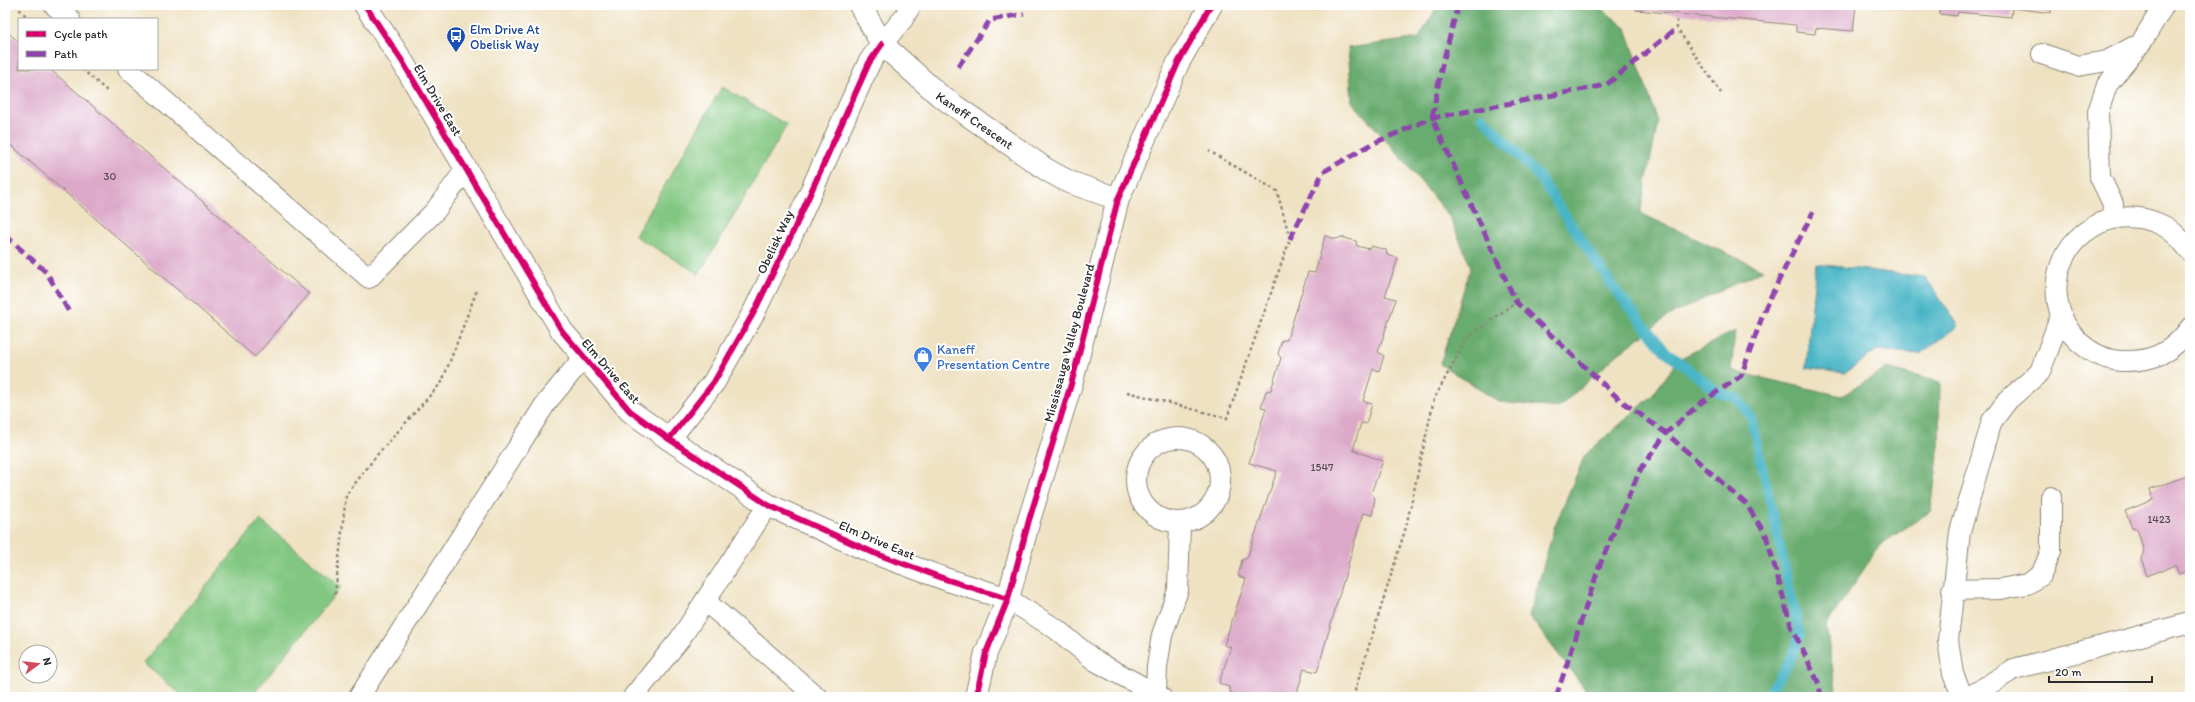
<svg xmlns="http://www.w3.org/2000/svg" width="2195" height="702" viewBox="0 0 2195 702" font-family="Itim,sans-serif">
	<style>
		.green { fill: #82c781; stroke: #567956 }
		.forest { fill: #69ac6f; stroke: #4a6c4d }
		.water { fill: #49b5c6; stroke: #3a7078 }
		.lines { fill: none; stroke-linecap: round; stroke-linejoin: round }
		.stream { stroke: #49b5c6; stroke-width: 10 }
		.building { fill: #dba8c8 }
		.lane-casing { stroke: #8d8677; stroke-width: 22 }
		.street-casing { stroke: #8d8677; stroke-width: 24 }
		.secondary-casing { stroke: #8d8677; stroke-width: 24 }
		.path { stroke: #8d8677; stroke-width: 2.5; stroke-dasharray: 3 3; stroke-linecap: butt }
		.lane { stroke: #fff; stroke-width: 20 }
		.street { stroke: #fff; stroke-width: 22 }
		.secondary { stroke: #fff; stroke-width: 22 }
		.quiet { stroke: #8e44ad; stroke-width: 5; stroke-dasharray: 10 5; stroke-linecap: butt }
		.cycleway-casing { stroke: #fff; stroke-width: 8 }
		.cycleway { stroke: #d6006c; stroke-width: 6 }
		.labels { text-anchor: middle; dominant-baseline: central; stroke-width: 4; stroke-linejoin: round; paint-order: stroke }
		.number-label { font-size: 11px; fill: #574a52 }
		.transit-label { font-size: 13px; fill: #164399; stroke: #fff; text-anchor: start }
		.street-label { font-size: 13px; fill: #2b2b2b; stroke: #fff }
		.shop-label { font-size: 13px; fill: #366cbe; stroke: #fff; text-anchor: start }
	</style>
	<rect width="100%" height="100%" fill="#fff"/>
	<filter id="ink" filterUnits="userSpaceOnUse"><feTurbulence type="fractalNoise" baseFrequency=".025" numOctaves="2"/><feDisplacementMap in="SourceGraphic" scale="8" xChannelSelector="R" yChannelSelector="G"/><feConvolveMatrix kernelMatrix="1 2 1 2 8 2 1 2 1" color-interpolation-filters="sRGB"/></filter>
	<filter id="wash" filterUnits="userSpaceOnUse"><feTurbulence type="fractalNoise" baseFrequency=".012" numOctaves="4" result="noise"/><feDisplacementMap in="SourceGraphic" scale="16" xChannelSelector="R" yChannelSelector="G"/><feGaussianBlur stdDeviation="0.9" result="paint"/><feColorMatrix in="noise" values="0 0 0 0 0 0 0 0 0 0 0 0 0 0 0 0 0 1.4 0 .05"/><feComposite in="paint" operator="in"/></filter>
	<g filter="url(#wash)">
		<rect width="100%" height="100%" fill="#efe2c3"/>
		<g class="green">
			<path d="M722 87 787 125 699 274 635 236Z"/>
			<path d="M260 520 341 587 251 697H184L143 663Z"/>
		</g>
		<g class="forest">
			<path d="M1438 5H1597L1626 28 1658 122 1640 213 1763 270 1668 316 1617 355 1558 408 1499 402 1440 364 1471 267 1450 218 1400 156 1352 102 1348 48 1419 38Z"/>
			<path d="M1735 331 1731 371 1842 396 1887 368 1940 382 1939 448 1931 511 1880 545 1826 626 1837 697H1591L1529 616 1555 525 1585 455 1651 397 1679 359Z"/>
		</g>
		<path class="water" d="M1816 264 1925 277 1959 326 1920 354 1877 350 1845 373 1806 368Z"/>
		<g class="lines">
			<path class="stream" d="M1482 117 1540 178 1613 287 1664 350 1719 393 1737 398 1751 417 1800 635 1790 661 1766 697"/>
		</g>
		<g id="blocks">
			<g class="building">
				<path d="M1637 5H1856L1853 31 1816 28 1815 34 1796 32V25L1636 10Z"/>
				<path d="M1873 5H1905L1904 9Z"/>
				<path d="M1925 5H2051V13L2012 8 2011 17 1958 12 1957 16 1939 14 1940 7Z"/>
				<path d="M5 30 19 42V69H50L309 294 255 357 5 140Z"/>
				<path d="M1325 236 1337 239 1341 237 1356 241 1357 246 1369 249 1371 246 1386 250 1387 255 1398 258 1385 296 1396 299 1378 352 1384 356 1379 371 1373 369 1363 401 1372 404 1366 424 1361 423 1353 450 1383 461 1371 493 1375 498 1372 515 1363 513 1317 672 1304 669 1296 697H1245L1231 693 1229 687 1219 683 1231 647 1224 645 1246 579 1238 576 1242 560 1247 558 1277 471 1249 463 1266 408 1261 407 1266 391 1271 390 1281 358 1278 354 1282 340H1287L1308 272 1315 273Z"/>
				<path d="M2190 475V570L2179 574 2175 565 2147 576 2141 558 2144 552 2137 528 2132 527 2125 511 2153 500 2150 489Z"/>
			</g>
		</g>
	</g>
	<g filter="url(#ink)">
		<use href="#blocks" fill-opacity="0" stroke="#8d8677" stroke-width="1"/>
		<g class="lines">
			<defs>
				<g id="lane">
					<path d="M54 5 70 19"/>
					<path d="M882 44 903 19 911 5"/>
					<path d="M2042 54 2078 66 2107 61 2133 47"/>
					<path d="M128 69 369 278 435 211 466 169"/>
					<path d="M2112 218 2113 204 2100 177 2098 112 2107 85 2141 43 2164 5"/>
					<path d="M2190 251C2182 241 2174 231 2162 225 2107 198 2046 245 2058 304 2061 318 2068 331 2078 341 2090 352 2104 360 2121 361 2152 362 2172 353 2190 328"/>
					<circle cx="1178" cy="480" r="42"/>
					<path d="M1952 590 2000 589 2027 584 2041 575 2051 551V497"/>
					<path d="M1008 599 1056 629 1094 660 1161 697"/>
					<path d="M705 601 817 697"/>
					<path d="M359 697 546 403 584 357"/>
					<path d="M633 697 680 639 768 505"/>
					<path d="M1154 697 1156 694 1157 667 1162 635 1178 590 1180 523"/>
					<path d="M1963 697 1953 674 1948 640 1960 532 1992 421 2008 400 2040 372 2061 315"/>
					<path d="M1969 697 2014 669 2190 623"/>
				</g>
				<g id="street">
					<path d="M365 5 402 61 562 331 630 411 669 439 768 505 874 553 948 580 1008 599"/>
					<path id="s1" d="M860 5 882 44 939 95 1047 170 1069 182 1118 199"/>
					<path d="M669 439 714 382 754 312 792 234 869 63 882 44"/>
				</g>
				<path id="secondary" d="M976 697 986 653 1008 599 1029 520 1072 381 1118 199 1178 63 1211 5"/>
			</defs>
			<use href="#lane" class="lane-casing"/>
			<use href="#street" class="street-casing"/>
			<use href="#secondary" class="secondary-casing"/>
			<g class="path">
				<path d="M15 5 28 18"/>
				<path d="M1677 20V28L1721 93"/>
				<path d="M82 69 107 91"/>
				<path d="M1127 392 1227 418 1290 239 1277 191 1209 151"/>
				<path d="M335 594 346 495 377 455 442 382 477 290"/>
				<path d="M1353 697 1406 527 1434 399 1467 338 1516 302"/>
			</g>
			<use href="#lane" class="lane"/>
			<use href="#street" class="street"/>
			<use href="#secondary" class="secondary"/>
			<g class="quiet">
				<path d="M1458 5 1441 70 1432 118 1516 302 1620 400 1666 433 1746 504 1766 535 1791 626 1819 684 1821 697"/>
				<path d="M958 67 990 20 1024 14"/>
				<path d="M5 235 47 273 69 312"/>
				<path d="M1290 239 1323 172 1374 143 1432 118 1606 85 1677 28"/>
				<path d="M1556 697 1599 567 1639 472 1666 433 1702 402 1741 376 1766 306 1813 212"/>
			</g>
			<defs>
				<g id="cycleway">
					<path d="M365 5 402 61 562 331 630 411 669 439 768 505 874 553 948 580 1008 599"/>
					<path d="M669 439 714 382 754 312 792 234 869 63 882 44"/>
					<path d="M976 697 986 653 1008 599 1029 520 1072 381 1118 199 1178 63 1211 5"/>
				</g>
			</defs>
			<use href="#cycleway" class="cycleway-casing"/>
			<use href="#cycleway" class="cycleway"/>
		</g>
	</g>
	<defs>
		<symbol id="bus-pin" viewBox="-11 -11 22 30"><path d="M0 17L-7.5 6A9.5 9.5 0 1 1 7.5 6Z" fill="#1a4fb4" stroke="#fff"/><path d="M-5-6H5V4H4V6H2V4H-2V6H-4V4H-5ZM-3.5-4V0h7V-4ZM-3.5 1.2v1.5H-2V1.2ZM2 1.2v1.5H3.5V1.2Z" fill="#fff"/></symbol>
		<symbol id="shop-pin" viewBox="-11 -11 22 30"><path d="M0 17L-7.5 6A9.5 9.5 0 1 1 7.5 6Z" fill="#3f7fe0" stroke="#fff"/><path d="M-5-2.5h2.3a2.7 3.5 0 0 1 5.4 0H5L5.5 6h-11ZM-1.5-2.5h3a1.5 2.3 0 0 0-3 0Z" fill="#fff"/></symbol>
	</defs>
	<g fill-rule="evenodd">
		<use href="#bus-pin" x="445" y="25" width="22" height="30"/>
		<use href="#shop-pin" x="912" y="345" width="22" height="30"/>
	</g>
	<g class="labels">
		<g class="number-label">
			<text x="110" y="176">30</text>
			<text x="1322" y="467">1547</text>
			<text x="2159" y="519">1423</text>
		</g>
		<g class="transit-label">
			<text x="470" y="29">Elm Drive At<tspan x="470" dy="15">Obelisk Way</tspan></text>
		</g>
		<g class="street-label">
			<text transform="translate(438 100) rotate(59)">Elm Drive East</text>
			<text stroke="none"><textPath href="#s1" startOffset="165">Kaneff Crescent</textPath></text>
			<text transform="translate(775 242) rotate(-65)">Obelisk Way</text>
			<text transform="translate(1069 343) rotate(-75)">Mississauga Valley Boulevard</text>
			<text transform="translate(611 371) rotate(49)">Elm Drive East</text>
			<text transform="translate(877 540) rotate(23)">Elm Drive East</text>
		</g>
		<g class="shop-label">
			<text x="937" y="349">Kaneff<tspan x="937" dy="15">Presentation Centre</tspan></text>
		</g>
	</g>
	<rect width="2195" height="702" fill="none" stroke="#fff" stroke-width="20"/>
	<rect x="18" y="18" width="140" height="52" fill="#ffffff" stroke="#aaaaaa"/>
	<rect x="26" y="31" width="20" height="6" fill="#d6006c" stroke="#aaaaaa"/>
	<text x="54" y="38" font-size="12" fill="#2b2b2b">Cycle path</text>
	<rect x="26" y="51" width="20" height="6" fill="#8e44ad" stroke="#aaaaaa"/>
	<text x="54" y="58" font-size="12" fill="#2b2b2b">Path</text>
	<g transform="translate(38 664) rotate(75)"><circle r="19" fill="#ffffff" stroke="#aaaaaa"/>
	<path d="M0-3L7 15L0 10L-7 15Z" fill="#d1495b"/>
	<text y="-6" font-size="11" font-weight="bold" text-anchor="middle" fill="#2b2b2b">N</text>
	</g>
	<path d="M2049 676v6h103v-6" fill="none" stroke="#2b2b2b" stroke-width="2"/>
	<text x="2055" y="676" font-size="12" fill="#2b2b2b" stroke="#ffffff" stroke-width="3" paint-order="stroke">20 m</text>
</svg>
